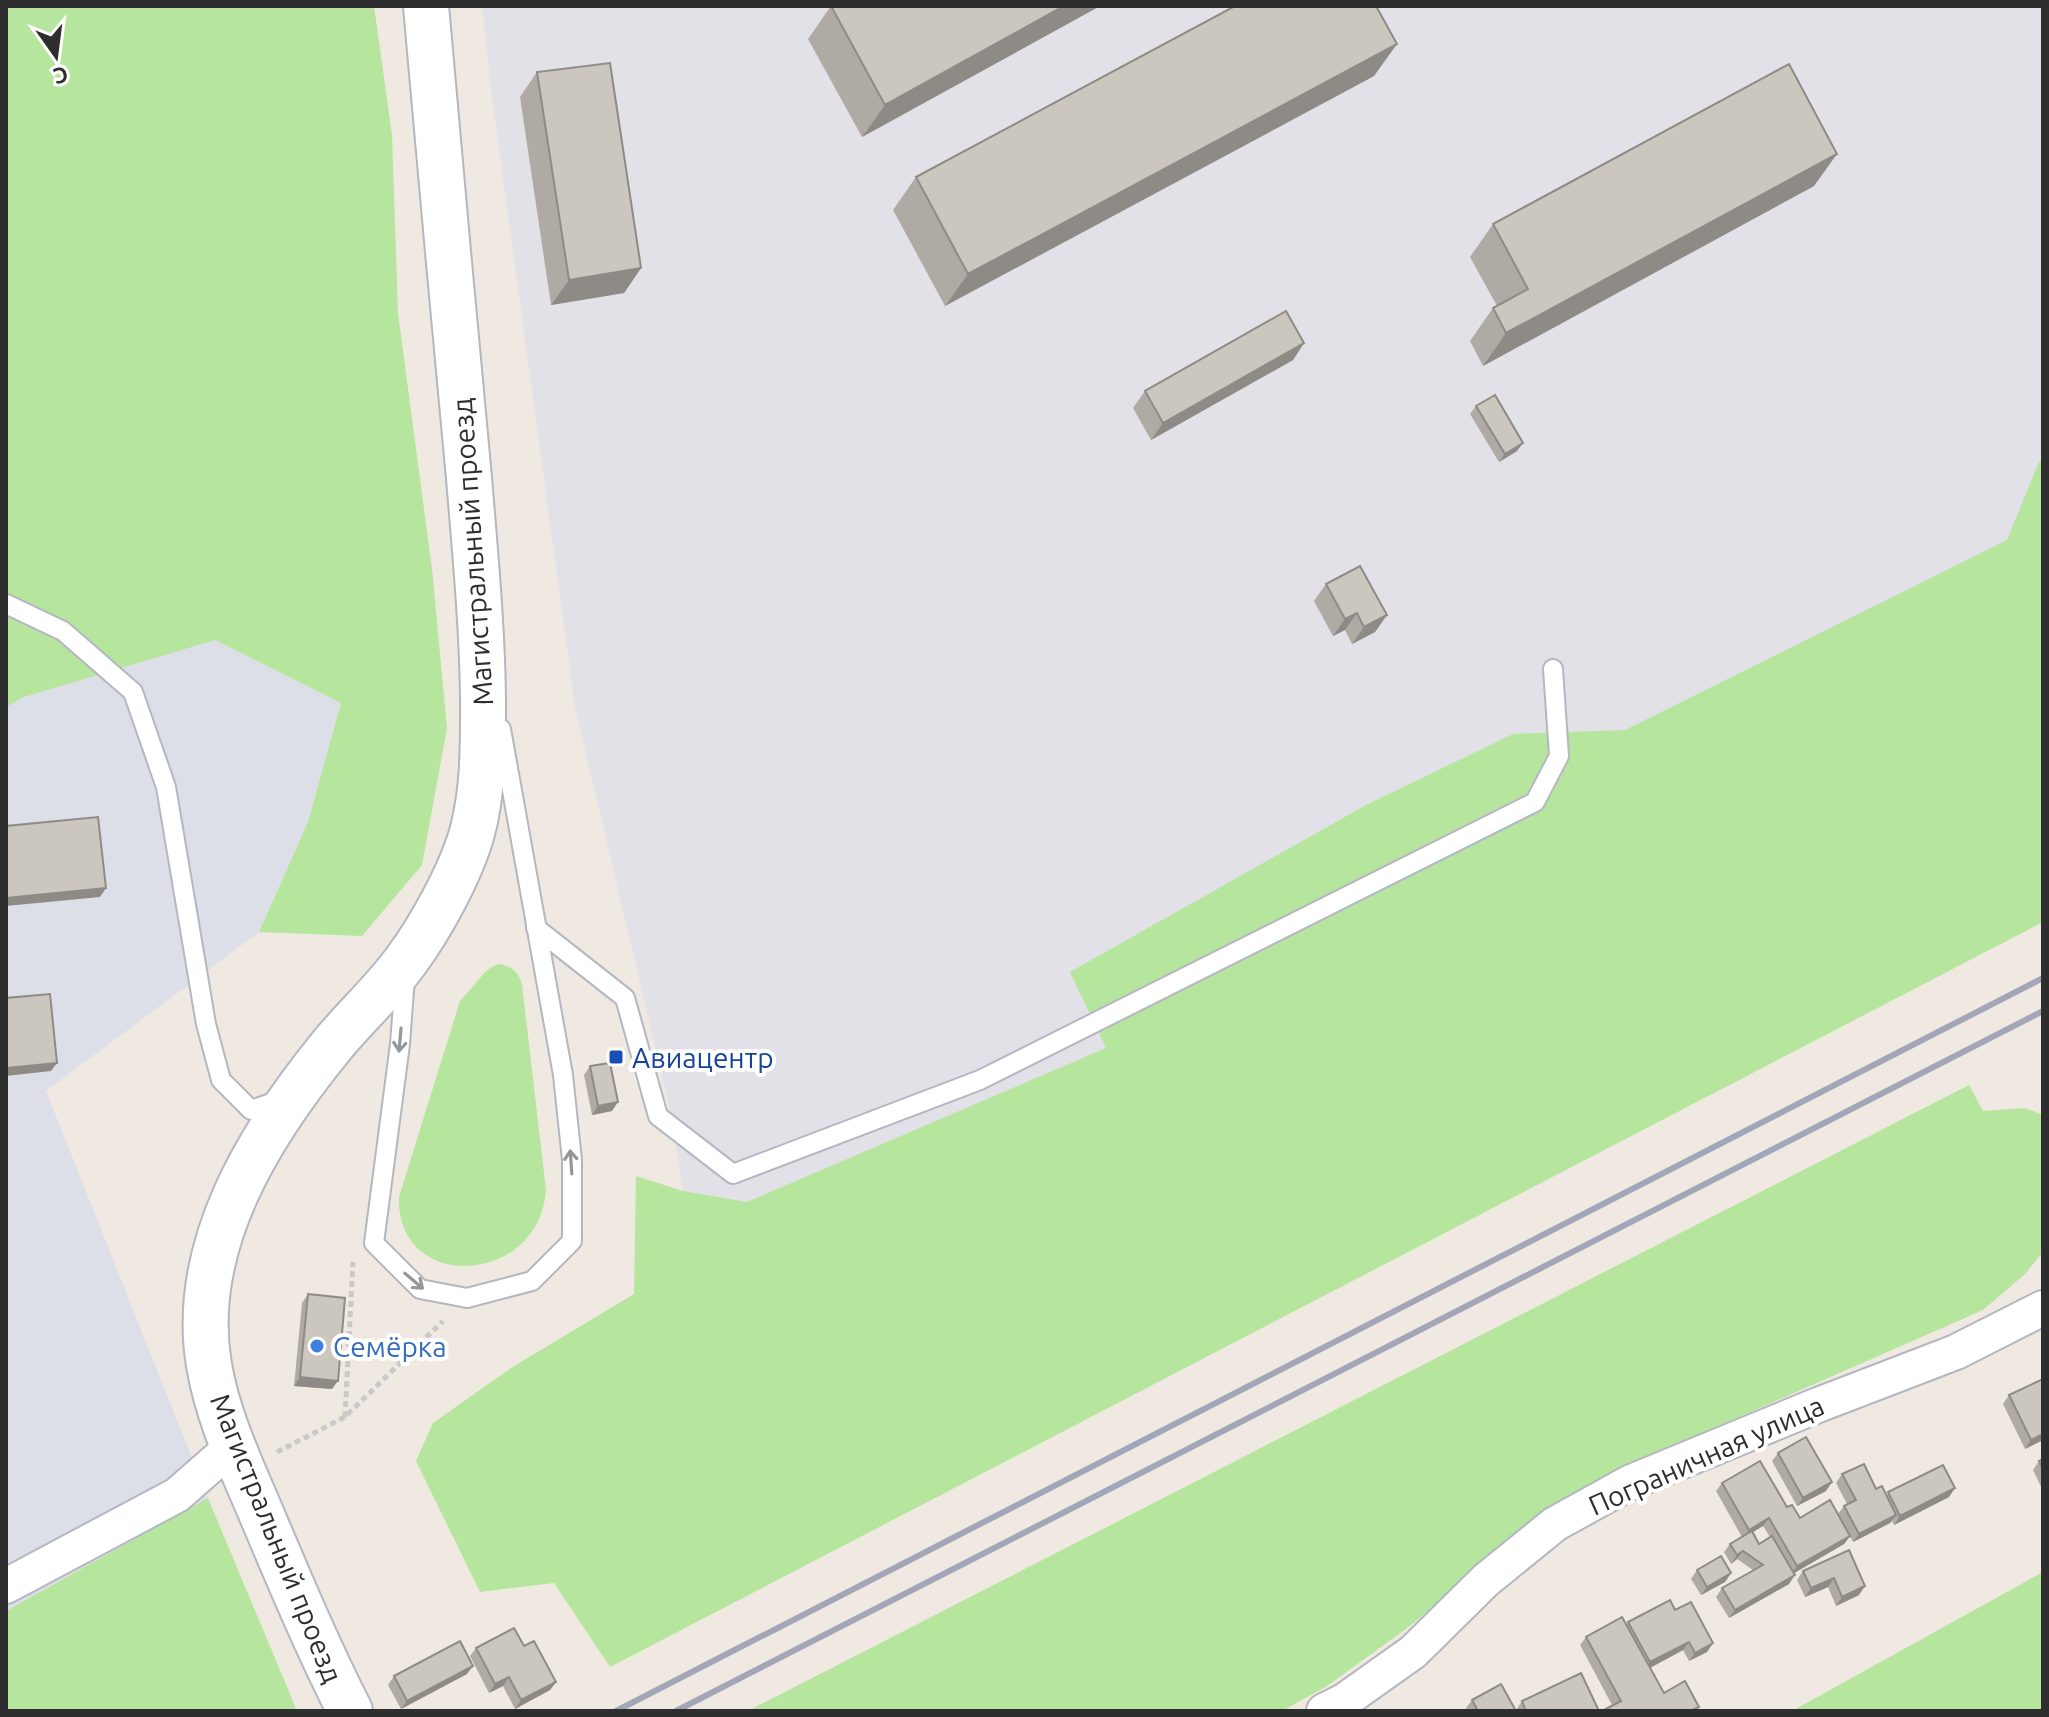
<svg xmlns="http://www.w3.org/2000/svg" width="2049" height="1717" viewBox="0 0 2049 1717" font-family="Ubuntu,sans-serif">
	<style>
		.industrial { fill: #e3e1e8 }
		.airport { fill: #dcdee8 }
		.green { fill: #b6e59e }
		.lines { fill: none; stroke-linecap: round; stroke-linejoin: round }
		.lane-casing { stroke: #b4b7c1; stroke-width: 22 }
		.street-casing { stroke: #b4b7c1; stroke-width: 38 }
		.secondary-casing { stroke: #b4b7c1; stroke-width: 48 }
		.path { stroke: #c9c9c9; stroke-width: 5; stroke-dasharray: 6 4; stroke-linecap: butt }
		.lane { stroke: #fff; stroke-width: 18 }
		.street { stroke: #fff; stroke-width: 34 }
		.secondary { stroke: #fff; stroke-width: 44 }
		.rail { stroke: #a3a6b8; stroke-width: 6 }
		.wall { fill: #afaba4; fill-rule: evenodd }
		.shaded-wall { fill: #8e8b86 }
		.building { fill: #cbc7bf; stroke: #8e8b86; stroke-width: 2 }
		.oneway { stroke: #969696 }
		.transit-dot { fill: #1a4fb4; stroke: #fff; stroke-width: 3 }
		.shop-dot { fill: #3f7fe0; stroke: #fff; stroke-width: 3 }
		.labels { text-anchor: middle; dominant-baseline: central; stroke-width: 8; stroke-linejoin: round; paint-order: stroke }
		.street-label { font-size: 28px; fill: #2e2e2e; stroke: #fff }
		.transit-label { font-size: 28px; fill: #164399; stroke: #fff; text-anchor: start }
		.shop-label { font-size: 28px; fill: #366cbe; stroke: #fff; text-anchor: start }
	</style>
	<rect width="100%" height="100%" fill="#efe9e1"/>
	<path class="industrial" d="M482 6H2043V921L748 1594 670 1110 575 707 491 90Z"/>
	<path class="airport" d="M6 6 215 640 341 703 308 822 259 932 46 1091 208 1498 6 1611Z"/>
	<g class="green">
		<path d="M6 6H374L392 135 398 313 432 569 447 728 422 865 362 936 259 932 308 822 341 703 215 640 24 697 6 707Z"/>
		<path d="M2043 460V922L610 1667 554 1583 480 1592 416 1461 433 1423 511 1368 634 1294 636 1176 683 1191 747 1202 1106 1048 1070 972 1366 805 1513 734 1625 730 2007 540 2039 462Z"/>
		<path d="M498 964C512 966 517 971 522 984L546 1190C539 1286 396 1294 399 1197L460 1001 487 970Z"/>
		<path d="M1969 1085 1983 1111 2025 1108 2043 1115V1252L2025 1274 1983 1310 1603 1477 1512 1541 1406 1629 1327 1686 1282 1711H748Z"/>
		<path d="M208 1498 297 1711H6V1611Z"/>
		<path d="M2043 1572V1711H1792Z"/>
	</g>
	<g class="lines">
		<defs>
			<g id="lane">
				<path d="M6 604 63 631 133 692 166 787 206 1024 221 1080 251 1110 283 1099"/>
				<path d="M536 928 625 998 658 1116 733 1174 980 1080 1535 802 1559 756 1553 669"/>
				<path d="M405 977 400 1044 374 1243 420 1289 467 1298 532 1281 572 1241V1160L563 1075 501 729"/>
			</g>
			<g id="street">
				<path d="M6 1586 177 1495 233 1446"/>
				<path d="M1324 1711 1344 1701 1413 1652 1486 1580 1555 1524 1629 1483 1818 1405 1956 1352 2043 1308"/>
			</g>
			<path id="secondary" d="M350 1711C318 1648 291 1584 264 1520 243 1470 218 1419 209 1365 189 1246 260 1133 333 1044 356 1016 384 991 405 962 430 929 461 872 472 833 484 788 483 743 483 697 482 624 475 551 469 478 454 321 440 163 426 6"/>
		</defs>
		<use href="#lane" class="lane-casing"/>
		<use href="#street" class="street-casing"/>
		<use href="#secondary" class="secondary-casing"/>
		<g class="path">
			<path d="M345 1417 353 1262"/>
			<path d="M277 1452 345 1417 443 1321"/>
		</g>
		<use href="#lane" class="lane"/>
		<use href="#street" class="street"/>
		<use href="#secondary" class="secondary"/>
		<g class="rail">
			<path d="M616 1711 2043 978"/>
			<path d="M676 1711 2043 1011"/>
		</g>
	</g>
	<g class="wall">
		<path d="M831 6H1100L862 137 808 39Z"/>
		<path d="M537 72 641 268 624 293 551 305 520 97Z"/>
		<path d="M1374 76 945 306 893 210 916 177Z"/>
		<path d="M1814 186 1483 366 1470 341 1493 308 1497 306 1470 257 1493 224Z"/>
		<path d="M1304 343 1293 360 1151 440 1133 408 1145 391Z"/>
		<path d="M1476 406 1517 451 1499 462 1470 414Z"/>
		<path d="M1326 584 1387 615 1375 632 1352 644 1345 630 1333 636 1314 601Z"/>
		<path d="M590 1066 612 1111 592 1115 584 1075Z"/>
		<path d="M308 1294 332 1389 294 1386 302 1303Z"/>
		<path d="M2043 1379V1440L2025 1449 2003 1404 2009 1395Z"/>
		<path d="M1778 1453 1826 1491 1797 1506 1772 1461Z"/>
		<path d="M2043 1459V1491L2033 1470 2039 1461Z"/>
		<path d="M1842 1474 1887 1495 1888 1492 1949 1497 1894 1525 1892 1521 1890 1523 1853 1542 1850 1536 1844 1544 1794 1573 1789 1584 1729 1618 1716 1597 1722 1588 1753 1570 1737 1559 1731 1564 1724 1552 1730 1544 1742 1537 1716 1491 1722 1483 1787 1507 1800 1518 1838 1514 1844 1506 1847 1504 1836 1483ZM1763 1526 1770 1537 1759 1544 1753 1532Z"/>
		<path d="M1849 1550 1859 1595 1836 1606 1828 1587 1805 1597 1797 1580 1803 1571Z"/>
		<path d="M1697 1570 1731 1573 1725 1582 1701 1595 1691 1579Z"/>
		<path d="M1675 1610 1713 1643 1707 1652 1689 1661 1683 1650 1650 1668 1664 1693 1699 1707 1612 1705 1580 1645 1586 1637 1626 1625 1628 1622Z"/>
		<path d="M524 1646 556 1682 550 1690 515 1709 503 1686 489 1693 470 1656 476 1648Z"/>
		<path d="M467 1674 401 1709 388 1685 394 1676Z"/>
		<path d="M1472 1700 1516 1711H1467L1466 1708Z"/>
		<path d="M1522 1701 1599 1711H1516V1710Z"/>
	</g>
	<g class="shaded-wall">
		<path d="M1064 6H1100L862 137 885 105Z"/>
		<path d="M1397 44 1374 76 945 306 968 274Z"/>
		<path d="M1837 154 1814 186 1483 366 1506 333Z"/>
		<path d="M641 268 624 293 551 305 569 280Z"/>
		<path d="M1304 343 1293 360 1151 440 1163 423Z"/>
		<path d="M1523 443 1517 451 1499 462 1505 454Z"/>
		<path d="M1357 613 1345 630 1333 636 1345 619Z"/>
		<path d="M1387 615 1375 632 1352 644 1364 627Z"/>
		<path d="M106 888 100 897 6 906V898Z"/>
		<path d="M57 1063 51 1071 6 1076V1068Z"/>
		<path d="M618 1102 612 1111 592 1115 598 1106Z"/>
		<path d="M300 1377 338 1381 332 1389 294 1386Z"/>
		<path d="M2043 1434V1440L2025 1449 2031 1440Z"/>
		<path d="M1832 1482 1826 1491 1797 1506 1803 1498Z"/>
		<path d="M1955 1488 1949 1497 1894 1525 1900 1516Z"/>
		<path d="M1896 1515 1890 1523 1853 1542 1859 1534Z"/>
		<path d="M1769 1518 1763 1526 1743 1538 1749 1530Z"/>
		<path d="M1850 1536 1844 1544 1791 1575 1797 1566Z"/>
		<path d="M1743 1551 1737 1559 1731 1564 1737 1555Z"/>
		<path d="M1731 1573 1725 1582 1701 1595 1707 1587Z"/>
		<path d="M1795 1575 1789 1584 1729 1618 1735 1610Z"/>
		<path d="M1834 1578 1828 1587 1805 1597 1811 1588Z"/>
		<path d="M1865 1586 1859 1595 1836 1606 1842 1597Z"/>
		<path d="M1689 1642 1683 1650 1644 1671 1650 1662Z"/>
		<path d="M1713 1643 1707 1652 1689 1661 1695 1653Z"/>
		<path d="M473 1666 467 1674 401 1709 407 1701Z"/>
		<path d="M509 1677 503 1686 489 1693 495 1684Z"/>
		<path d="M556 1682 550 1690 515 1709 521 1700Z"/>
	</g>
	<g class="building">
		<path d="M831 6H1064L885 105Z"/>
		<path d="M1235 6H1376L1397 44 968 274 916 177Z"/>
		<path d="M610 63 641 268 569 280 537 72Z"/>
		<path d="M1789 64 1837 154 1506 333 1493 308 1528 289 1493 224Z"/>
		<path d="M1286 311 1304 343 1163 423 1145 391Z"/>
		<path d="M1495 395 1523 443 1505 454 1476 406Z"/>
		<path d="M1360 566 1387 615 1364 627 1357 613 1345 619 1326 584Z"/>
		<path d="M98 817 106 888 6 898V826Z"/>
		<path d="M50 994 57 1063 6 1068V998Z"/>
		<path d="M610 1063 618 1102 598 1106 590 1066Z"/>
		<path d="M308 1294 345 1298 338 1381 300 1377Z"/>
		<path d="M2043 1379V1434L2031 1440 2009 1395Z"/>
		<path d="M1806 1437 1832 1482 1803 1498 1778 1453Z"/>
		<path d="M2043 1459V1469L2039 1461Z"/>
		<path d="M1760 1461 1787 1507 1792 1505 1800 1518 1830 1500 1850 1536 1797 1566 1769 1518 1749 1530 1722 1483Z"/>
		<path d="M1864 1464 1876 1489 1882 1486 1896 1515 1859 1534 1844 1506 1856 1500 1842 1474Z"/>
		<path d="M1943 1465 1955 1488 1900 1516 1888 1492Z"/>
		<path d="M1752 1531 1759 1544 1772 1536 1795 1575 1735 1610 1722 1588 1763 1565 1743 1551 1737 1555 1730 1544Z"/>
		<path d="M1849 1550 1865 1586 1842 1597 1834 1578 1811 1588 1803 1571Z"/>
		<path d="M1721 1556 1731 1573 1707 1587 1697 1570Z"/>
		<path d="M1670 1600 1675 1610 1691 1602 1713 1643 1695 1653 1689 1642 1650 1662 1628 1622Z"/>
		<path d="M1622 1617 1664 1693 1685 1681 1699 1707 1691 1711H1602L1621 1701 1586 1637Z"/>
		<path d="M514 1628 524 1646 534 1641 556 1682 521 1700 509 1677 495 1684 476 1648Z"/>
		<path d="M460 1641 473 1666 407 1701 394 1676Z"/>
		<path d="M1581 1673 1599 1711H1526L1522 1701Z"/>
		<path d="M1501 1684 1516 1711H1478L1472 1700Z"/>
	</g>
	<defs><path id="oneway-shaft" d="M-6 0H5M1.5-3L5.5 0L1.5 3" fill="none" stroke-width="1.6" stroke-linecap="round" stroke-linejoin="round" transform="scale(2)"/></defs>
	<g class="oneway">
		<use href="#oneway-shaft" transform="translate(400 1040) rotate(95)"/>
		<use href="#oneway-shaft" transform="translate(571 1162) rotate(-94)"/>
		<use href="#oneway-shaft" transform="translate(414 1281) rotate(40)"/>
	</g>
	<rect class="transit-dot" x="608" y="1049" width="16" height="16" rx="4"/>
	<circle class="shop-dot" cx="317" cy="1346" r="8"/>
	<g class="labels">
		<g class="street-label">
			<text transform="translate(472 552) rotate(-94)">Магистральный проезд</text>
			<text transform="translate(1706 1455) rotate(-24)">Пограничная улица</text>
			<text transform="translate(277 1538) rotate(68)">Магистральный проезд</text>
		</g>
		<g class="transit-label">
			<text x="632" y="1057">Авиацентр</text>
		</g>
		<g class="shop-label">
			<text x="333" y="1346">Семёрка</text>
		</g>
	</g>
	<rect width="2049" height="1717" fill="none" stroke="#2e2e2e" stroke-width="16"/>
	<g transform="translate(56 56) rotate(166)" stroke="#ffffff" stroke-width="6" paint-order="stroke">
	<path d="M0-6L14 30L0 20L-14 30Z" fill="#2e2e2e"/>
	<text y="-12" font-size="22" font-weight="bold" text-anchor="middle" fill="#2e2e2e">С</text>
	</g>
</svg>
